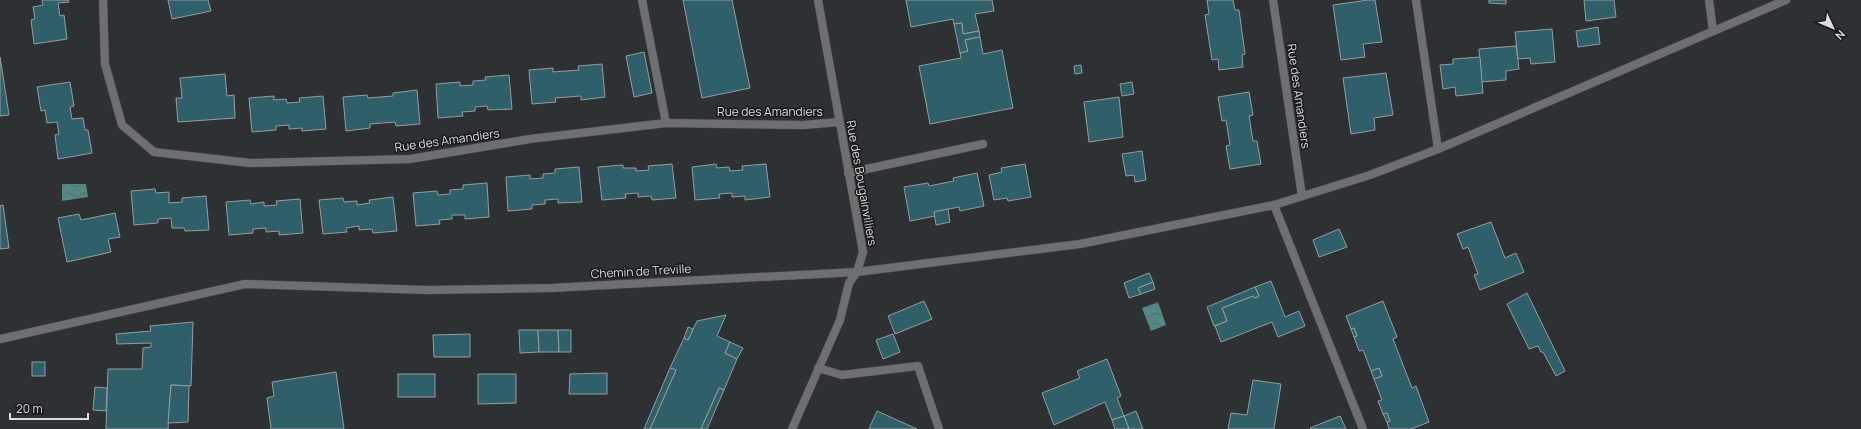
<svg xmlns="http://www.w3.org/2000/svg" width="1861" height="429" viewBox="0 0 1861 429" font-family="Manrope,sans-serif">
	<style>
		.water { fill: url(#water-waves) }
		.building { fill: #2f5f69; stroke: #979d9e }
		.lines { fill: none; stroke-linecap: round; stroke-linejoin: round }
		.lane-casing { stroke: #4a4c4e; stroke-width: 9 }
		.street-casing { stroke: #4a4c4e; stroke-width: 9 }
		.lane { stroke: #6e6f70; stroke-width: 8 }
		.street { stroke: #6e6f70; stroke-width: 8 }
		.labels { text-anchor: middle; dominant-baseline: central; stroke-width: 3; stroke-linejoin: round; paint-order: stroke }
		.street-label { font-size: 12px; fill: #dadcde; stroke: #17191a }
	</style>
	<defs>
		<pattern id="water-waves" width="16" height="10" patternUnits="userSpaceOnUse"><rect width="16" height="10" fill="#568983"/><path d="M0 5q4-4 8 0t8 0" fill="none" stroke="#4f706d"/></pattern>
	</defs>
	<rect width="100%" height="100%" fill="#2e3133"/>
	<g class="water">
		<path d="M62 184H86L88 197 62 201Z"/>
		<path d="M1158 302 1166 325 1151 331 1142 308Z"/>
	</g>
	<g class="building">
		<path d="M42 0H68L69 2 58 3 60 16 64 15 67 39 34 44 31 20 35 19 33 7 43 5Z"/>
		<path d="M168 0H208L211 11 172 19Z"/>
		<path d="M683 0H732L750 88 702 98Z"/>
		<path d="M906 0H992L994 11 975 14 979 31 963 34 962 23 954 24 953 19 911 27Z"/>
		<path d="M1207 0H1233L1235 10H1239L1245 54 1242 55 1243 67 1219 70 1218 59 1212 60 1205 15 1209 14Z"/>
		<path d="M1368 0H1375L1382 42 1363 44 1365 57 1341 60 1333 5Z"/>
		<path d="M1489 0H1506V4L1489 3Z"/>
		<path d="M1584 0H1614L1616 17 1586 21Z"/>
		<path d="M962 23 963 34 979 31 980 37 965 40 968 51 960 53 954 24Z"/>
		<path d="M1598 27 1600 44 1578 47 1576 31Z"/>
		<path d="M1552 29 1555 62 1531 64 1530 58 1518 59 1515 32Z"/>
		<path d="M980 37 983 54 1002 50 1013 108 930 124 919 66 961 58 960 53 968 51 965 40Z"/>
		<path d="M1516 46 1519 69 1506 71V80L1481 82 1479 49Z"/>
		<path d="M644 52 652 93 634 97 626 56Z"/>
		<path d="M0 57 9 115 0 116Z"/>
		<path d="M1480 57 1483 93 1456 96 1455 87 1443 89 1440 65 1453 64V59Z"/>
		<path d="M602 64 605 97 581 100V96L555 98 556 102 532 104 529 70 553 68V72L579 70 578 66Z"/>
		<path d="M1081 65 1082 73 1075 74 1074 66Z"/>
		<path d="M1386 73 1393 115 1374 118 1375 130 1351 134 1343 78Z"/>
		<path d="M225 74 227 96 234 95 235 118 178 122 176 98H182L180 78Z"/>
		<path d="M509 75 512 109 488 110 487 106 475 107V111L462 112 463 116 438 118 436 84 460 82V86L473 85V81L486 80 485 77Z"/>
		<path d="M70 82 74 106 70 107 72 119 83 118 85 130H88L92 153 58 159 55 135 59 134 57 122 47 123 45 110 41 111 37 87Z"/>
		<path d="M1132 82 1134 94 1122 96 1120 84Z"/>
		<path d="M417 90 420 124 396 126 395 122 370 124V128L346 131 343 97 367 95 368 98 393 96V93Z"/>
		<path d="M1249 92 1253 115 1249 116 1253 141H1257L1261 164 1230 169 1226 146 1230 145 1226 120 1222 121 1218 97Z"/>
		<path d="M274 96V100L286 99 287 103 300 102 299 98 323 96 326 129 302 131V128L289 129V125L276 126V130L252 132 249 98Z"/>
		<path d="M1119 97 1123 137 1089 142 1084 102Z"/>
		<path d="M1142 151 1146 180 1135 182 1134 175 1126 176 1122 154Z"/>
		<path d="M672 164 676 198 652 200 651 196 638 197V193L625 194 626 198 602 200 598 167 623 165V168H636V171L649 170 648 166Z"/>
		<path d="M716 164 717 168 729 167 730 171 743 170 742 166 766 164 770 197 745 200V196L732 197V193L719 194 720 198 695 200 692 167Z"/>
		<path d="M1025 164 1031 197 1008 201 1007 198 994 200 989 175 1002 172 1001 168Z"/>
		<path d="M579 167 582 202 558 203V199L545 200V204L532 205V209L508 211 506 177 530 175V179L543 178V174L555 173V169Z"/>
		<path d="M977 173 984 206 960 211 959 207 934 212 935 216 910 221 904 187 928 183 929 186 954 181 953 178Z"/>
		<path d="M487 183 489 217 465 219V215H452V219L439 220 440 224 416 226 413 193 437 191 438 195 450 194V190L463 189V185Z"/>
		<path d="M155 189 156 193 169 192V203L182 202V198L206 196 209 230 185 231 184 228H172L171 218 158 219V223L134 225 131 191Z"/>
		<path d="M393 197 397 231 373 233 372 229 359 230V226L346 228 347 232 323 234 319 200 343 198 344 202 357 201V205L370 203 369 200Z"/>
		<path d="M300 199 303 233 279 235V231L266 232V228L253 229V233L229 235 226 202 250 200 251 204 264 202V206L277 205 276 201Z"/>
		<path d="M3 205 9 248 0 249V206Z"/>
		<path d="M948 209 950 222 936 225 934 212Z"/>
		<path d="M115 213 120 237 108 239 111 252 67 262 58 218 79 214 81 220Z"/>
		<path d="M1491 222 1505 258 1516 253 1524 272 1480 290 1474 275 1478 274 1468 247 1463 249 1457 234Z"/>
		<path d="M1339 229 1347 247 1319 257 1313 240Z"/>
		<path d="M1149 273 1153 282 1138 288 1141 294 1129 298 1124 283Z"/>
		<path d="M1271 281 1285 317 1299 311 1305 326 1278 337 1272 322 1221 342 1215 326 1227 321 1222 308 1253 296 1255 298 1259 296 1255 287Z"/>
		<path d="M1153 282 1155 289 1141 294 1138 288Z"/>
		<path d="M1255 287 1259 296 1255 298 1253 296 1222 308 1227 321 1214 326 1207 307Z"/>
		<path d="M1527 293 1565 371 1556 376 1543 352H1541L1538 346 1529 349 1507 304Z"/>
		<path d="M924 301 932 319 895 334 888 316Z"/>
		<path d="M1383 301 1397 337 1393 339 1412 388 1416 386 1429 422 1411 429H1389L1387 422 1390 421 1387 413 1383 414 1378 401 1382 400 1374 379 1382 376 1379 368 1371 371 1363 350 1359 351 1354 337 1357 336 1354 328 1351 329 1346 316Z"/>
		<path d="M726 315 717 336 730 342 725 353 737 359 724 390 719 388 701 429H650L676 370 670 368 684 338 688 340 697 321Z"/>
		<path d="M193 322 191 386 171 385 168 429H106L108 369H142L143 348 151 347V343L117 344 116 334 151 331 150 326Z"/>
		<path d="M688 327 693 329 688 340 684 338Z"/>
		<path d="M1354 328 1357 336 1354 337 1351 329Z"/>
		<path d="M519 330H538L539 352 520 353Z"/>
		<path d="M538 330H558L559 352H539Z"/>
		<path d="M558 330H571V352H559Z"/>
		<path d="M470 334V357H434L433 335Z"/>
		<path d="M893 334 900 352 883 359 876 340Z"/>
		<path d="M730 342 743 348 737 359 725 353Z"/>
		<path d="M1107 359 1121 396 1117 398 1124 416 1112 420 1105 402 1054 425 1042 393 1080 378 1077 371Z"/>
		<rect x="32" y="362" width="13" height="14"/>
		<path d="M670 368 676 370 650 429H644Z"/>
		<path d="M1379 368 1382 376 1374 379 1371 371Z"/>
		<path d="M336 372 344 429H271L267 398 274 396 272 382Z"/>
		<path d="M607 373V394H569L570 374Z"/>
		<rect x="398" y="374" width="37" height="23"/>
		<path d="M478 374H516V403L478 404Z"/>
		<path d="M1253 380 1281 384 1274 429H1228L1231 413 1247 415Z"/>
		<path d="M171 385 189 386 188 422 168 423Z"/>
		<path d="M95 387 107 388 106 411 93 410Z"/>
		<path d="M719 388 724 390 707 429H701Z"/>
		<path d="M877 411 917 429H869Z"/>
		<path d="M1136 411 1143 429H1129L1124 416Z"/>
		<path d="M1387 413 1390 421 1387 422 1383 414Z"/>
		<path d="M1124 416 1129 429H1115L1112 420Z"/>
		<path d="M1340 416 1346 429H1311L1310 428Z"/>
	</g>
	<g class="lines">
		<defs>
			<g id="lane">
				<path d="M1416 0 1438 149"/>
				<path d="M1709 0 1713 31"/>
				<path d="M848 173 983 144"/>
				<path d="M1274 205 1363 429"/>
				<path d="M818 368 842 375 918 366 939 429"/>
			</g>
			<g id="street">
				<path d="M103 0 105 64 122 125 154 152 250 163 410 159 530 139 666 123 804 125 839 122"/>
				<path d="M642 0 666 123"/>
				<path d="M1273 0 1302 196"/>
				<path d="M0 339 245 284 427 290 551 288 857 272 1080 244 1274 205 1370 175 1438 149 1786 0"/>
				<path d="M792 429 840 320 849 283 857 272 863 252 818 0"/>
			</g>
		</defs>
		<use href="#lane" class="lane-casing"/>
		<use href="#street" class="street-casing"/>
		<use href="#lane" class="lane"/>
		<use href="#street" class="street"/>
	</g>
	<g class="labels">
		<g class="street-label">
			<text transform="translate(1299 96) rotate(82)">Rue des Amandiers</text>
			<text x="770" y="111">Rue des Amandiers</text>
			<text transform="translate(447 140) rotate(-8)">Rue des Amandiers</text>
			<text transform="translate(862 183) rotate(80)">Rue des Bougainvilliers</text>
			<text transform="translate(641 271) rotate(-3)">Chemin de Treville</text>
		</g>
	</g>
	<g transform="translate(1833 28) rotate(134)" stroke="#17191a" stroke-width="3" paint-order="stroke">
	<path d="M0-3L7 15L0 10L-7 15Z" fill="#dadcde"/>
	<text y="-6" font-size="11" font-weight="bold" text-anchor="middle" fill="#dadcde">N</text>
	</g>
	<path d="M10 413v6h78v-6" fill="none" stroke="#dadcde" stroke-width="2"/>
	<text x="16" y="413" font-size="12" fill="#dadcde" stroke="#17191a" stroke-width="3" paint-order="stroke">20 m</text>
</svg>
